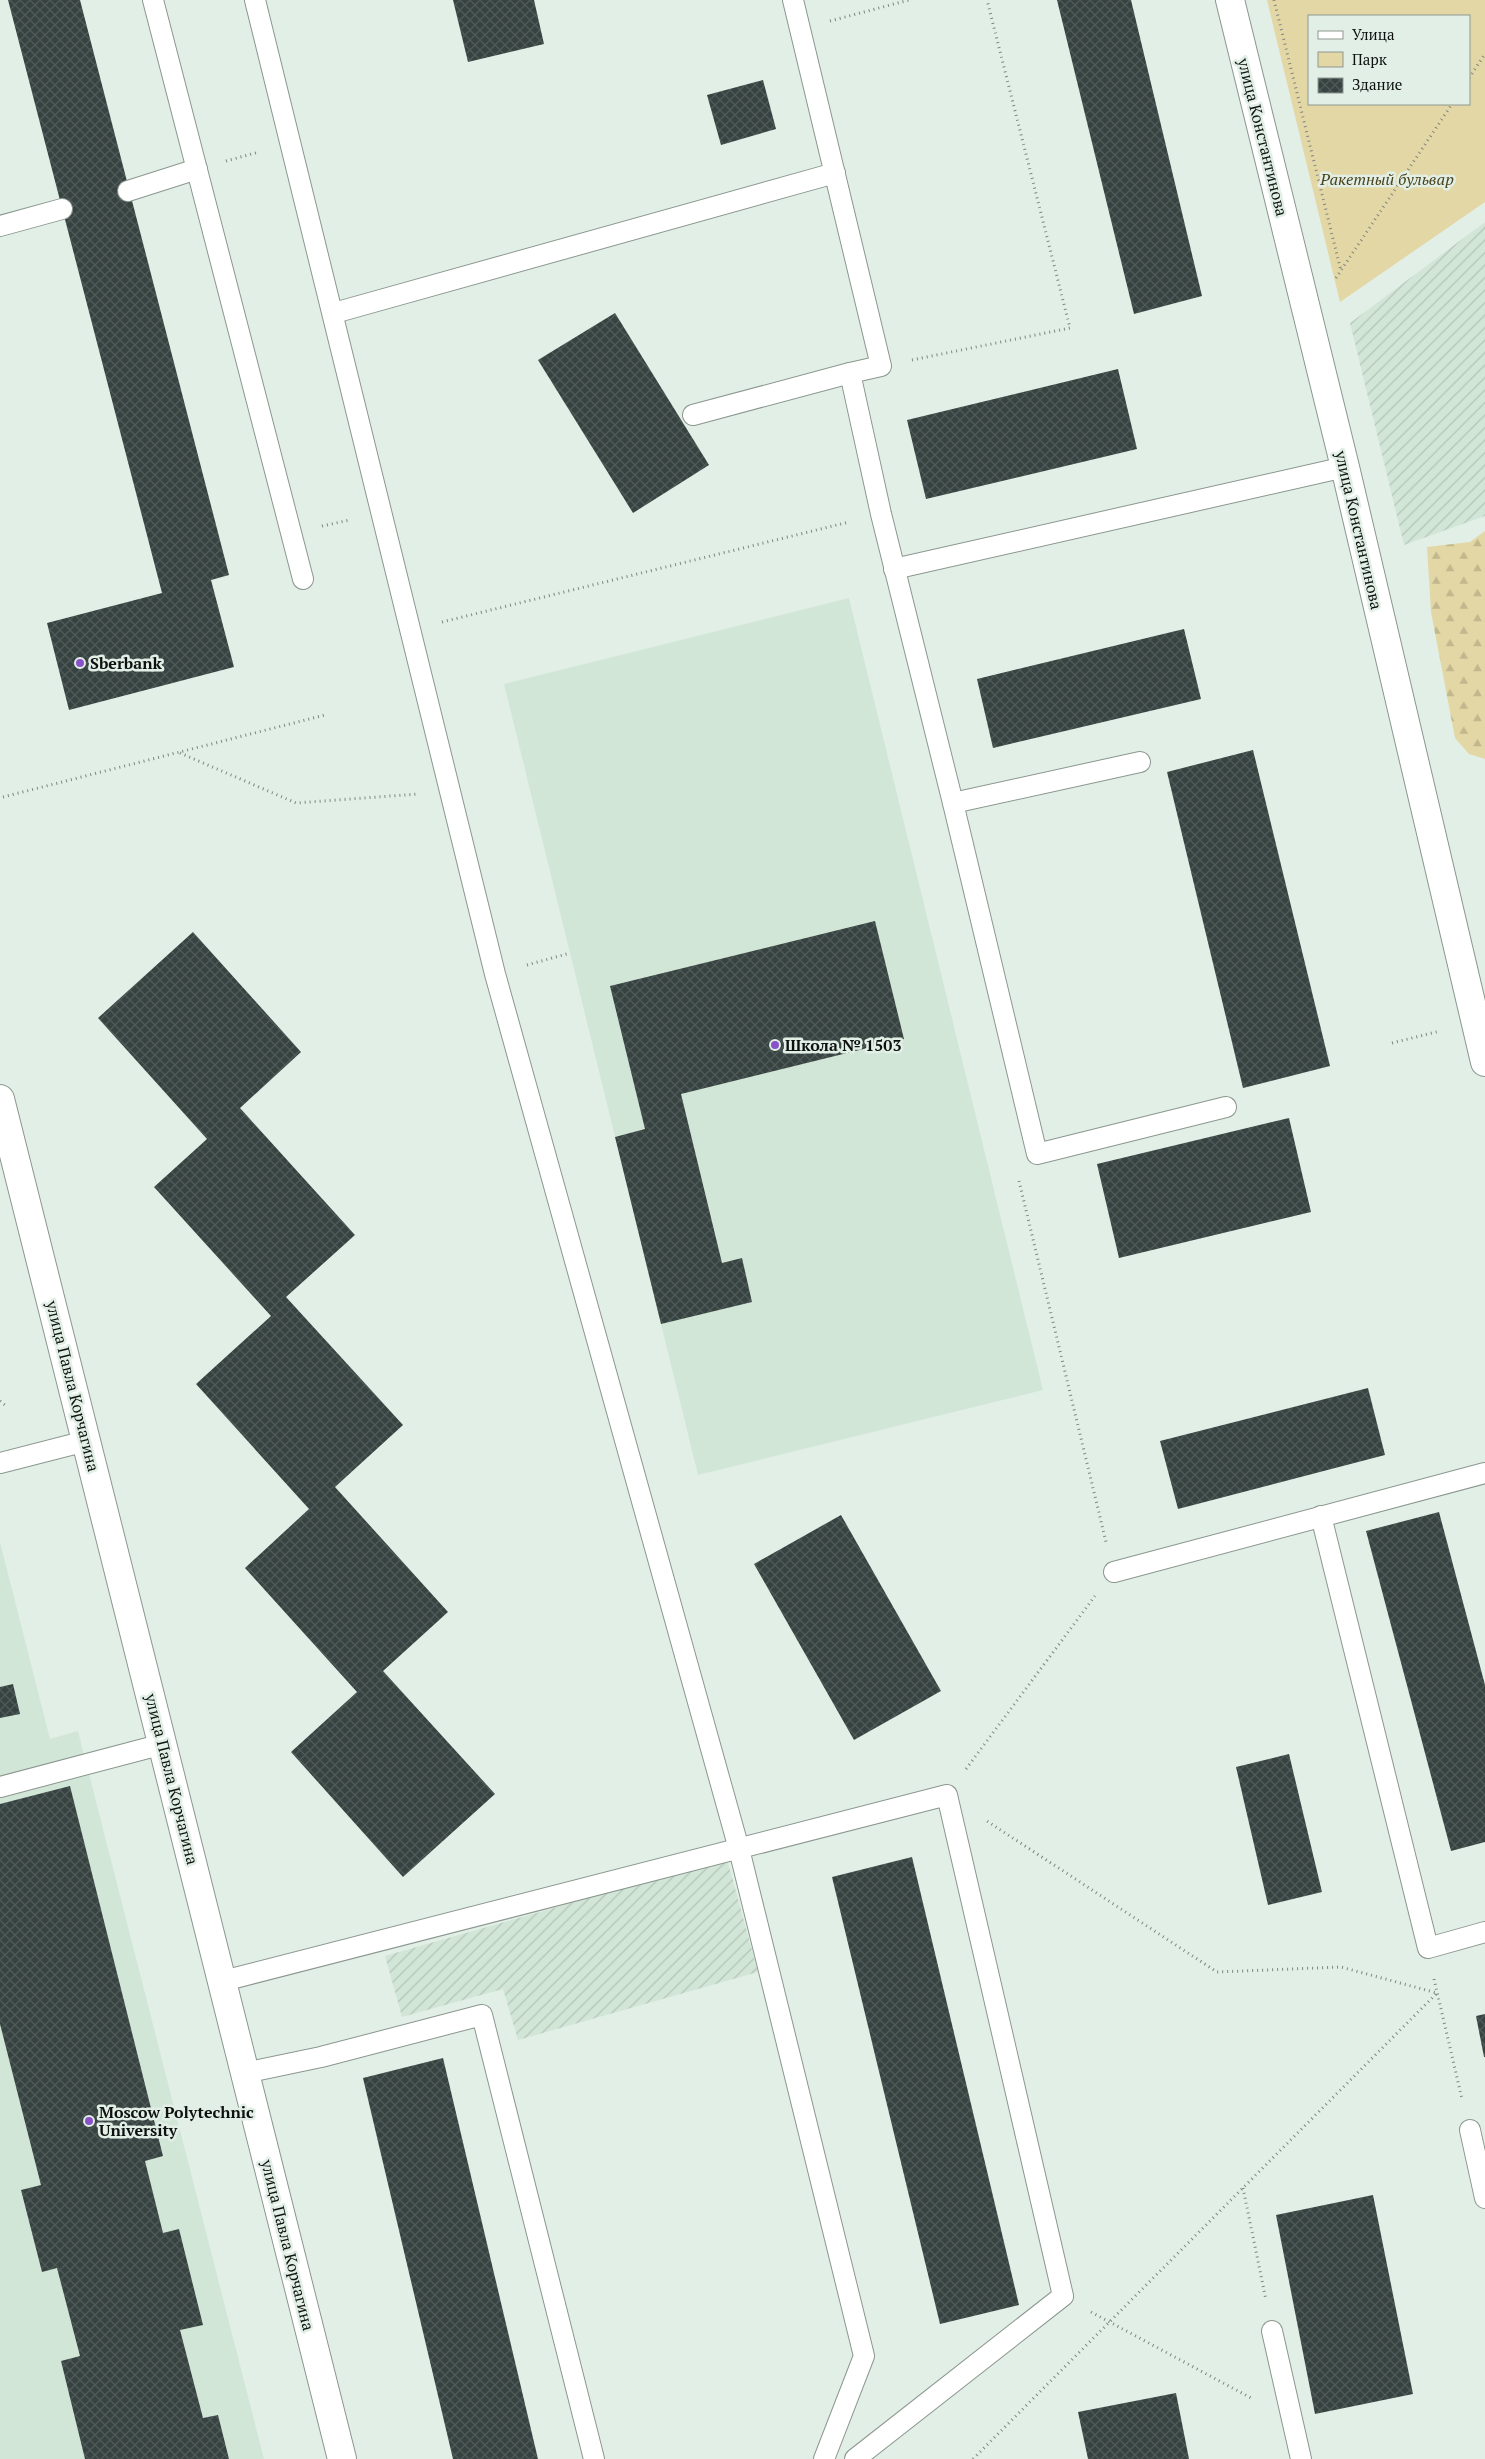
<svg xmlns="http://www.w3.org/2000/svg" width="1485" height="2459" viewBox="0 0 1485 2459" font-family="'PT Serif',serif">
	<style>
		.built { fill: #d2e6d8 }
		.industrial { fill: url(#industrial-furrows) }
		.forest { fill: url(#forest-firs) }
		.park { fill: #e3d7a5; fill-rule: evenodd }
		.building { fill: url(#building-cross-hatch) }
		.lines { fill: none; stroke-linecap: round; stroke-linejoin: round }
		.service-casing { stroke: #8b978f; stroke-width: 22 }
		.minor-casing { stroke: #8b978f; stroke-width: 30 }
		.tertiary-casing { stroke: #8b978f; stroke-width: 30 }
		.path { stroke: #7e8781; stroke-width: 3; stroke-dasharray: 1 4; stroke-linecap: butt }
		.service { stroke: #fff; stroke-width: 20 }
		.minor { stroke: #fff; stroke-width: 28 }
		.tertiary { stroke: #fff; stroke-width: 28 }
		.poi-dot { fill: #8952c9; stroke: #e2efe6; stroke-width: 2 }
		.labels { text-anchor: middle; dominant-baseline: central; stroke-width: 5; stroke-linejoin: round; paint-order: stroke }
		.street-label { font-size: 16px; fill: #0e120f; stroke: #e2efe6 }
		.park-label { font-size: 16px; font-style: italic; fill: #4c431d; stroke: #e2efe6 }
		.poi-label { font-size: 16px; font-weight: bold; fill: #0e120f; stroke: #e2efe6; text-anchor: start }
	</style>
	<defs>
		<pattern id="industrial-furrows" width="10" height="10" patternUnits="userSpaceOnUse" patternTransform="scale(1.25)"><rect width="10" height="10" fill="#d2e6d8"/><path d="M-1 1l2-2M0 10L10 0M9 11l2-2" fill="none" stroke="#b3c4b8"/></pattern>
		<pattern id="forest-firs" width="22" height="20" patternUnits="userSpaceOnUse" patternTransform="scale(1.25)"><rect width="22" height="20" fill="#e3d7a5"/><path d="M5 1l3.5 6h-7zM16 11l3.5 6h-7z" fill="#c2b88d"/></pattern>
		<pattern id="building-cross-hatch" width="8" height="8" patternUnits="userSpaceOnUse" patternTransform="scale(1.25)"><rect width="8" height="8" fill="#364341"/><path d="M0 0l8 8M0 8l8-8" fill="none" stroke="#505a59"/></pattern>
	</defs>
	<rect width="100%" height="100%" fill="#e2efe6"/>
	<g class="built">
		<path d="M849 598 1043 1390 698 1475 504 684Z"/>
		<path d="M0 1542 50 1739 78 1731 264 2459H0Z"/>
	</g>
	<g class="industrial">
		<path d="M1485 222V516L1404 545 1350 323Z"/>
		<path d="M727 1859 758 1972 518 2040 503 1989 402 2017 385 1956Z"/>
	</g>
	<path class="forest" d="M1485 531V759L1469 754 1455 738 1431 612 1427 547 1470 542Z"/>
	<path class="park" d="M1267 0H1485V202L1340 302ZM1469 16V104H1309V16Z"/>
	<g class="building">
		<path d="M8 0H80L229 575 211 580 234 667 69 710 47 623 162 593Z"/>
		<path d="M453 0H534L544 44 468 62Z"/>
		<path d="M1057 0H1131L1202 296 1134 314Z"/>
		<path d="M763 80 776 129 721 145 707 95Z"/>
		<path d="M615 313 709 465 633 513 538 360Z"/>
		<path d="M1118 369 1137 449 926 499 907 420Z"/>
		<path d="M1184 629 1201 699 993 748 977 679Z"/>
		<path d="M1253 750 1330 1066 1243 1088 1167 772Z"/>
		<path d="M875 921 904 1039 681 1094 722 1263 742 1258 752 1302 661 1324 615 1137 645 1129 610 986Z"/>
		<path d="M193 932 301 1052 240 1108 355 1235 286 1297 403 1425 335 1487 448 1612 383 1671 495 1794 403 1877 291 1752 357 1692 245 1568 309 1509 196 1384 271 1316 154 1187 207 1139 98 1018Z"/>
		<path d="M1289 1118 1311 1212 1119 1258 1097 1164Z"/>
		<path d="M1368 1388 1385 1455 1178 1509 1160 1441Z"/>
		<path d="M1439 1512 1485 1685V1842L1451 1851 1366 1531Z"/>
		<path d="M841 1515 941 1691 854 1740 754 1564Z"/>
		<path d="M13 1684 20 1714 0 1718V1687Z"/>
		<path d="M1289 1754 1322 1892 1268 1905 1236 1767Z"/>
		<path d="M70 1786 163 2156 145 2161 163 2233 179 2229 203 2325 180 2330 203 2418 218 2415 229 2459H85L61 2361 80 2356 57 2268 42 2272 21 2190 41 2185 0 2024V1804Z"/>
		<path d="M912 1857 1019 2305 940 2324 832 1877Z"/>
		<path d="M1485 2014V2057H1484L1476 2016Z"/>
		<path d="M443 2058 538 2459H453L363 2078Z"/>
		<path d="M1373 2195 1413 2394 1315 2414 1276 2215Z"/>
		<path d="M1176 2393 1189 2459H1088L1078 2412Z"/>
	</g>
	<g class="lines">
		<defs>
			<g id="service">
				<path d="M153 0 303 579"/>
				<path d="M255 0 495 974 739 1849 864 2356 824 2459"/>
				<path d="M793 0 881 366 850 373 881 514 953 803 1037 1154 1226 1107"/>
				<path d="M128 191 197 169"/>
				<path d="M0 226 62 209"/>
				<path d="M334 313 835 173"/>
				<path d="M693 415 850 373"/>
				<path d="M894 569 1345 467"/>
				<path d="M953 803 1140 762"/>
				<path d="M0 1463 86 1441"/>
				<path d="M1321 1516 1428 1948 1485 1932"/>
				<path d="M1114 1572 1485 1473"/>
				<path d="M0 1787 163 1744"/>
				<path d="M223 1981 947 1795 1063 2296 855 2459"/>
				<path d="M244 2073 321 2057 482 2015 594 2459"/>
				<path d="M1470 2130 1485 2198"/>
				<path d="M1272 2331 1301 2459"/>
			</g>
			<path id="minor" d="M1230 0 1345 467 1485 1062"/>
			<path id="tertiary" d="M0 1099 342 2459"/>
		</defs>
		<use href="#service" class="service-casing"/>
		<use href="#minor" class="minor-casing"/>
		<use href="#tertiary" class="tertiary-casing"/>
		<g class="path">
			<path d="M1274 0 1341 271"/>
			<path d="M830 21 909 0"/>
			<path d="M1469 78 1485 54"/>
			<path d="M226 161 259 152"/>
			<path d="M1336 278 1452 104"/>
			<path d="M912 360 1070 328 987 0"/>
			<path d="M322 526 350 520"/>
			<path d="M442 622 849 522"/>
			<path d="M180 753 296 803 418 794"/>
			<path d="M3 797 325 715"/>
			<path d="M527 965 570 953"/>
			<path d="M1392 1043 1440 1031"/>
			<path d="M1019 1181 1106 1542"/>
			<path d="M0 1401 5 1405"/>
			<path d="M966 1769 1095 1596"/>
			<path d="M1434 1979 1462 2099"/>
			<path d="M1243 2188 1266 2300"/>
			<path d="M1091 2312 1253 2399"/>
			<path d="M973 2459 1437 1993 1341 1967 1217 1972 987 1821"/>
		</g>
		<use href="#service" class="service"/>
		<use href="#minor" class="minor"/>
		<use href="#tertiary" class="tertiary"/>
	</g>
	<g class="poi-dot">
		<circle cx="80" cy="663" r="5"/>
		<circle cx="775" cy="1045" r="5"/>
		<circle cx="89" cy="2121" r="5"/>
	</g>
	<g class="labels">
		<g class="street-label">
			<text transform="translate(1263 137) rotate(76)">улица Константинова</text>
			<text transform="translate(1359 530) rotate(77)">улица Константинова</text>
			<text transform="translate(73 1386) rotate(76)">улица Павла Корчагина</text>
			<text transform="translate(172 1779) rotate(76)">улица Павла Корчагина</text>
			<text transform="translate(288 2245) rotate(76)">улица Павла Корчагина</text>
		</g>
		<g class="park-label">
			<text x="1387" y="179">Ракетный бульвар</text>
		</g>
		<g class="poi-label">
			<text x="90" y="663">Sberbank</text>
			<text x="785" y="1045">Школа № 1503</text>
			<text x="99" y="2112">Moscow Polytechnic<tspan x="99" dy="18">University</tspan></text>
		</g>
	</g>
	<rect x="1308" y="15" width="162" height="90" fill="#e2efe6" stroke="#8d9790"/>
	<rect x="1318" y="31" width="25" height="8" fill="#ffffff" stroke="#8d9790"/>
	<text x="1352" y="40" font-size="15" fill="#0e120f">Улица</text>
	<rect x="1318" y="52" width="25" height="15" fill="#e3d7a5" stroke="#8d9790"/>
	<text x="1352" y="65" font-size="15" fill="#0e120f">Парк</text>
	<rect x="1318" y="78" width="25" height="15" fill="url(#building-cross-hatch)" stroke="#8d9790"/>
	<text x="1352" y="90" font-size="15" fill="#0e120f">Здание</text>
</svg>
